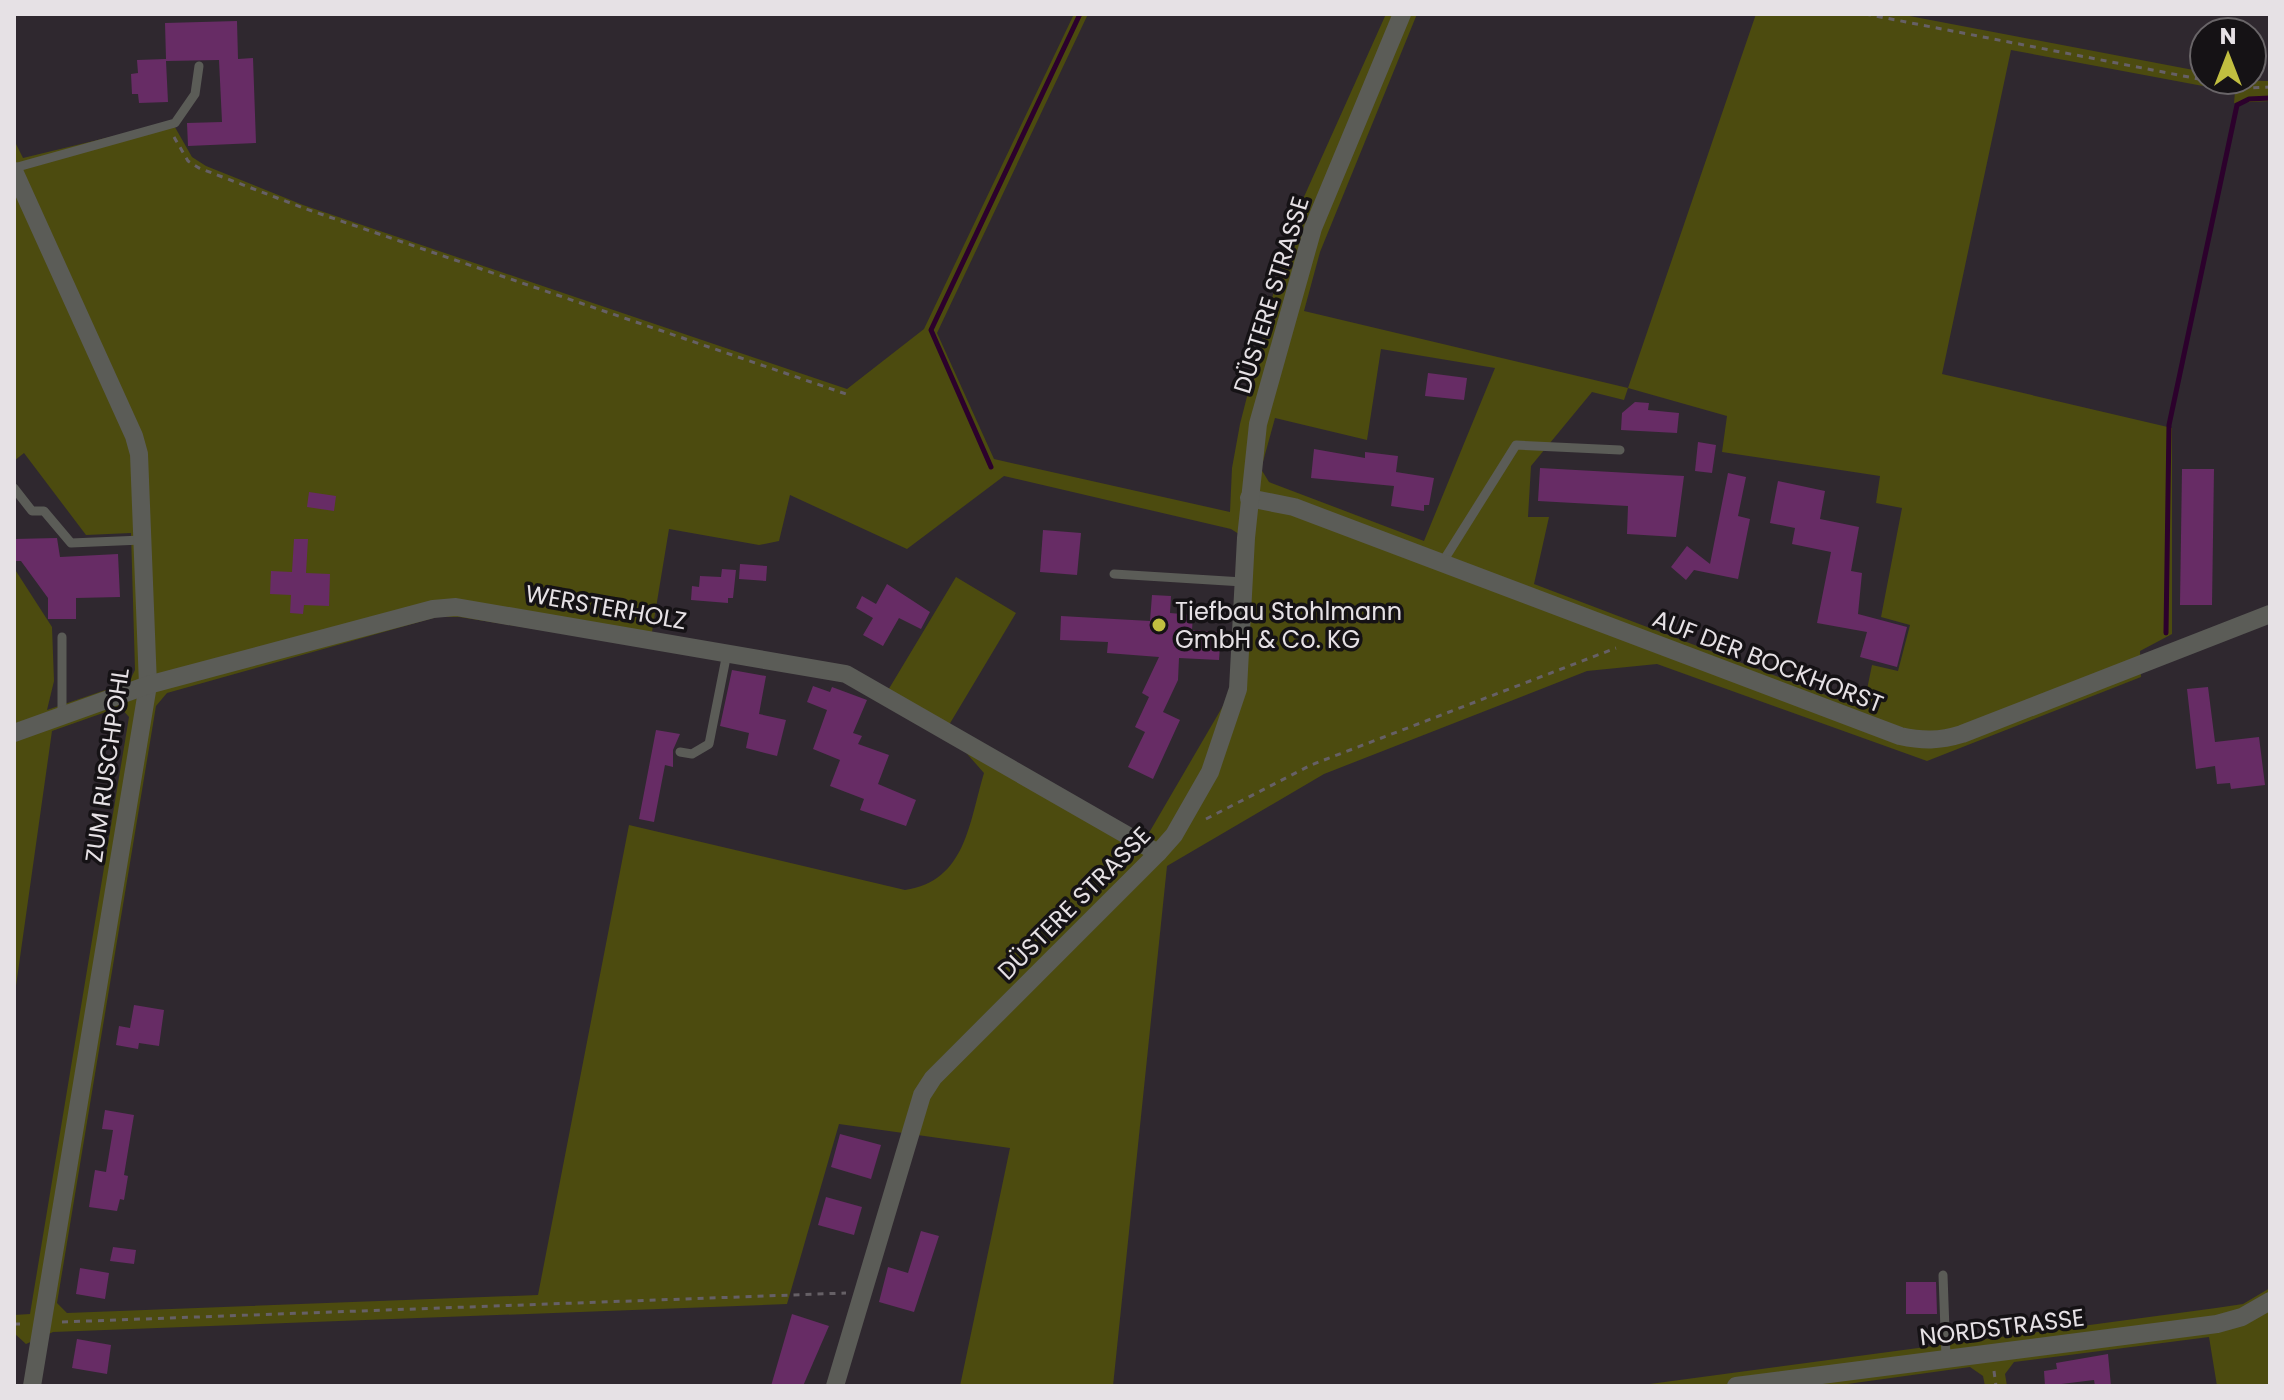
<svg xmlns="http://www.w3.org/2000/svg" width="2284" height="1400" viewBox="0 0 2284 1400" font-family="Poppins,sans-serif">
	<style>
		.green { fill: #4c4b0f; fill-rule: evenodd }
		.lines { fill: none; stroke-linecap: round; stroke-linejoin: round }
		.stream { stroke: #2c012c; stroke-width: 5 }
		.building { fill: #672c65 }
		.path { stroke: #666066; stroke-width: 3; stroke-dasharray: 6 6; stroke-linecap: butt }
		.service { stroke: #5b5c57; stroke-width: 9 }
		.minor { stroke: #5b5c57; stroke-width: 18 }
		.poi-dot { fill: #c1be40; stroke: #151215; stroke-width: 3 }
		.labels { text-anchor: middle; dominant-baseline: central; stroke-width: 7; stroke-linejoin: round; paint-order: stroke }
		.street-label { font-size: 24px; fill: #e6e1e5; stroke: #151215 }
		.poi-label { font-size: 24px; fill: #e6e1e5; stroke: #151215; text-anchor: start }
	</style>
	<rect width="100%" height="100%" fill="#2f282f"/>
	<g class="green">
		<path d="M1074 14H1088L937 333 994 459 1230 512 1232 468 1240 424 1290 228 1386 14H1417L1320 252 1304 311 1628 388 1756 14H1899L2204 72V80L2270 81V101L2234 103 2235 92 2011 50 1942 374 2172 428V634L2140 651 2141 677 1927 761 1657 664 1587 671 1324 774 1167 866 1113 1386H960L1010 1148 839 1124 787 1304 53 1332 26 1344 14 1333V1315L30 1314 129 717 120 707 52 731 14 1000V568L52 627 54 681 47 710 129 682 135 670 131 533 86 535 24 453 14 461V140L23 158 172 122 192 157 206 166 303 205 847 389 924 329ZM1381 349 1495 368 1424 541 1269 482 1261 469 1275 418 1367 440ZM1628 388 1727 416 1722 452 1880 476 1876 503 1902 508 1881 617 1910 625 1898 671 1872 665 1863 709 1534 584 1549 517H1528L1531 466 1592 392 1624 400ZM1004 476 1231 529 1242 536 1234 687 1146 838 946 730 1016 613 956 577 887 692 946 730 984 773C969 823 966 881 905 890L629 825 538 1295 67 1313 57 1303 156 706 167 693 437 617H459L660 649 652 632 669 529 759 545 779 541 790 495 907 549Z"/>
		<path d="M2270 1288V1386H2217L2209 1337 2014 1362 2005 1374 2007 1386H1985L1983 1376 1970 1367 1833 1386H1635L2216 1308 2243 1304Z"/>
	</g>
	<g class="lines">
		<g class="stream">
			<path d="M991 467 931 330 1080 14"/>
			<path d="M2166 633 2169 425 2237 105 2249 99 2270 98"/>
		</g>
	</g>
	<g class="building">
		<path d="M237 21 238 59 253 58 256 143 188 146 187 123 222 122 219 60 166 61 168 102 139 103 138 94H132L131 74 138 73 137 60 166 59 165 23Z"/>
		<path d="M1428 373 1467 378 1464 400 1425 396Z"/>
		<path d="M1635 402 1649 403 1648 410 1679 413 1677 433 1621 430 1622 413Z"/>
		<path d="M1698 442 1716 445 1712 473 1695 471Z"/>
		<path d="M1314 449 1365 458V452L1398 456 1396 472 1434 478 1429 505H1424V511L1391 506 1394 486 1311 478Z"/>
		<path d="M1540 468 1684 476 1676 537 1627 534 1628 506 1538 501Z"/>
		<path d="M2182 469H2214L2212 605H2180Z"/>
		<path d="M1728 473 1746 477 1738 516 1750 519 1738 579 1694 570 1686 580 1671 567 1687 546 1710 564Z"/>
		<path d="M1778 481 1825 491 1820 519 1859 527 1851 571 1862 573 1858 614 1907 627 1897 667 1860 657 1867 632 1817 623 1831 552 1792 544 1795 528 1770 523Z"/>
		<path d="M309 492 336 496 334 511 307 507Z"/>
		<path d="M1043 530 1081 533 1077 575 1040 572Z"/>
		<path d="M57 538 60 557 118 554 120 597 76 598V619H48V598L21 561H14V539Z"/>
		<path d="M294 539H308L306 573 330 574 329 606 304 605 303 614 290 613 291 595 270 594 271 571 292 572Z"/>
		<path d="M740 564 767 566 766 581 739 579Z"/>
		<path d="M722 569 736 570 733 598H728V603L691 600 692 586 699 587 700 576 721 577Z"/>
		<path d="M887 584 930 612 921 629 899 618 883 646 863 635 873 618 856 608 862 596 876 604Z"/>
		<path d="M1152 595 1171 596 1170 613 1193 615 1192 630 1221 632 1219 660 1179 658 1178 680 1163 712 1180 720 1153 779 1128 767 1145 732 1135 727 1149 697 1142 693 1159 657 1107 653 1108 642 1060 640 1061 616 1150 621Z"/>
		<path d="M732 670 766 676 759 714 786 720 777 756 746 748 749 733 720 726Z"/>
		<path d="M813 686 830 692 832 687 867 700 853 733 862 736 858 744 889 755 878 784 916 800 906 826 860 810 864 799 830 786 840 760 813 749 827 710 807 702Z"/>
		<path d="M2208 687 2215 742 2259 737 2265 785 2231 789 2230 783 2217 784 2215 766 2196 769 2187 689Z"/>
		<path d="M656 730 680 734 673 750V767L665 765 654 822 639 819Z"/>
		<path d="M134 1005 164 1010 159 1046 139 1043 138 1049 116 1045 119 1026 130 1028Z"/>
		<path d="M105 1110 134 1115 124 1175 128 1176 124 1200 120 1199 117 1211 89 1207 95 1170 106 1172 113 1130 102 1129Z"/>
		<path d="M840 1134 881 1145 871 1179 831 1167Z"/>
		<path d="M826 1197 862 1207 854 1235 818 1225Z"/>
		<path d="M921 1231 939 1236 914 1312 879 1302 888 1267 908 1273Z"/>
		<path d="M113 1247 136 1250 134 1264 110 1261Z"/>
		<path d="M80 1268 109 1273 105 1299 76 1294Z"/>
		<path d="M1906 1282H1936L1937 1314H1906Z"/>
		<path d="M792 1314 829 1326 803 1386H771Z"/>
		<path d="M77 1339 111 1345 107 1374 72 1368Z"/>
		<path d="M2108 1354 2111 1386H2095L2094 1380 2045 1386 2044 1371 2057 1369 2056 1363Z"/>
	</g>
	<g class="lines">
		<g class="path">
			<path d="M1865 14 2204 80"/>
			<path d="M2206 80 2250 88 2270 87"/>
			<path d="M174 137 188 161 199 168 306 209 846 394"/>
			<path d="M1206 819 1311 765 1616 648"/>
			<path d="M62 1322 846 1293"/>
			<path d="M14 1324H26"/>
			<path d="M1994 1371 1996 1386"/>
		</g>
		<g class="service">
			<path d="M14 168 175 123 195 94 199 66"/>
			<path d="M14 488 32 511H44L71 543 142 540"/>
			<path d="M1442 563 1516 445 1620 450"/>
			<path d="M1114 574 1243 582"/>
			<path d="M62 637V716"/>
			<path d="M680 752 692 754 709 744 727 653"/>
			<path d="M1943 1275 1946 1358"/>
		</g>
		<g class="minor">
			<path d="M14 171 134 436 139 454 148 685 32 1386"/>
			<path d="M1249 498 1294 507 1900 736C1923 741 1939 741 1962 734L2270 614"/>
			<path d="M14 733 148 685 433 609 456 607 846 674 1158 853"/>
			<path d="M835 1386 922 1095 933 1078 1158 853 1174 835 1210 772 1238 689 1246 538 1258 424 1313 228 1402 14"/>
			<path d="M1736 1386 2217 1324 2242 1317 2270 1301"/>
		</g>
	</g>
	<circle class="poi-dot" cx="1159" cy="625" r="8"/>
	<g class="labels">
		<g class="street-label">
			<text transform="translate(1271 295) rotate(-73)">DÜSTERE STRASSE</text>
			<text transform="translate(606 607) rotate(10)">WERSTERHOLZ</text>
			<text transform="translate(1768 661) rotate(21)">AUF DER BOCKHORST</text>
			<text transform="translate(107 765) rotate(-82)">ZUM RUSCHPOHL</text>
			<text transform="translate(1074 903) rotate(-45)">DÜSTERE STRASSE</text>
			<text transform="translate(2002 1327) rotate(-7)">NORDSTRASSE</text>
		</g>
		<g class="poi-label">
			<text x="1175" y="611">Tiefbau Stohlmann<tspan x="1175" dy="28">GmbH &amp; Co. KG</tspan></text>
		</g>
	</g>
	<rect width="2284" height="1400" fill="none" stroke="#e6e1e5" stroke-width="32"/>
	<g transform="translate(2228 56)"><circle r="38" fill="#151215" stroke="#696568" stroke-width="2"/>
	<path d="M0-6L14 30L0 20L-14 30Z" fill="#c1be40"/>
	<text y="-12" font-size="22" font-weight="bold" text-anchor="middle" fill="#e6e1e5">N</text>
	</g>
</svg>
